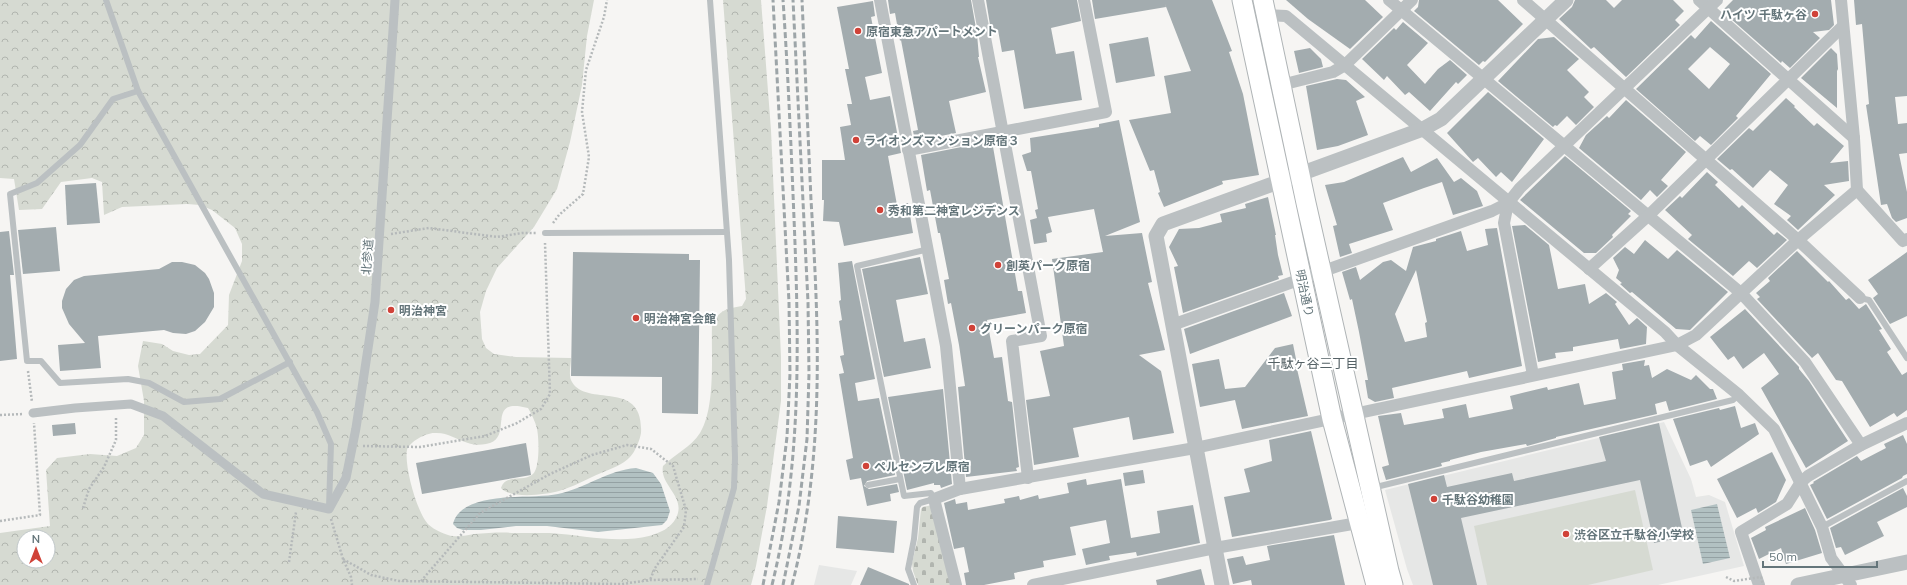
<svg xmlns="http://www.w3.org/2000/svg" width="1907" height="585" viewBox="0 0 1907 585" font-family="Mulish,'Noto Sans JP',sans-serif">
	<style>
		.built { fill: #e6e7e6 }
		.forest { fill: url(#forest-crowns); fill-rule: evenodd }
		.cemetery { fill: url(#cemetery-stones) }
		.pitch { fill: #d6dad2 }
		.water { fill: url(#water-rules) }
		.building { fill: #a3acaf; fill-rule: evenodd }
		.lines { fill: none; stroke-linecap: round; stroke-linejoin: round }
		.primary-casing { stroke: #afb4b6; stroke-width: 21 }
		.path { stroke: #b5b9ba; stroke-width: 2.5; stroke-dasharray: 2 2; stroke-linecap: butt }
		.service { stroke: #bbc0c2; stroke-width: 6 }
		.pedestrian { stroke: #bbc0c2; stroke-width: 9 }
		.minor { stroke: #bbc0c2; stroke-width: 12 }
		.tertiary { stroke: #bbc0c2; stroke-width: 15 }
		.primary { stroke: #fff; stroke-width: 19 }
		.rail { stroke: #9da5a8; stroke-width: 3; stroke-dasharray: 6 3; stroke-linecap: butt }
		.path-bridge { stroke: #b5b9ba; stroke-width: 2.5; stroke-dasharray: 2 2; stroke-linecap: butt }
		.poi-dot { fill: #d04238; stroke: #fff; stroke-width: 1.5 }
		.labels { text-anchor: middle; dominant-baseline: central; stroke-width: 4; stroke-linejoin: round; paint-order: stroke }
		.poi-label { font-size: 12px; font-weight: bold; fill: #64757a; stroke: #fff; text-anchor: start }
		.street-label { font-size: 12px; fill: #64757a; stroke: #fff }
		.neighbourhood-label { font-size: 13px; fill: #556266; stroke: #fff }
	</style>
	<defs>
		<pattern id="forest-crowns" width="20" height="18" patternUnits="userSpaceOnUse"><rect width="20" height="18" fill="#d6dad2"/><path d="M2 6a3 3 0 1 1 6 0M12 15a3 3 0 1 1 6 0" fill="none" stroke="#b1b5af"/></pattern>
		<pattern id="cemetery-stones" width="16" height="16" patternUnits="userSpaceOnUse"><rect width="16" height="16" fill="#d6dad2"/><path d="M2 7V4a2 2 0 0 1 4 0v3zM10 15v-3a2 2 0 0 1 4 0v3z" fill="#b1b5af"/></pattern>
		<pattern id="water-rules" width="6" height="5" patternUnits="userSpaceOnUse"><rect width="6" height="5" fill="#b2c1c2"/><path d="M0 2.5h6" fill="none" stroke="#94a1a3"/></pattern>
	</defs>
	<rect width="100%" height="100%" fill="#f6f5f3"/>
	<g class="built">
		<path d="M1664 422 1691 479 1696 497 1709 495 1725 502 1744 566 1658 585H1413L1407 569 1385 490Z"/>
		<path d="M819 565 857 571 851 585H814Z"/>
	</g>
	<path class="forest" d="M0 0H594L587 36 582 85 570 142 557 189 534 227 497 268 486 291 480 312 482 339 486 348 494 354 516 357 571 358C571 365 568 376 572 382 587 408 644 378 641 433 640 440 635 452 630 457 623 465 610 469 601 473 587 479 573 487 559 491 545 495 510 499 501 488 506 473 523 483 533 474 540 468 539 438 537 429 535 421 532 415 528 408 483 396 516 439 486 444 480 445 473 445 468 443 455 439 448 432 434 433 426 433 409 442 407 450 404 465 417 514 429 525 433 529 447 536 453 536 460 537 468 535 474 534 488 533 502 532 516 533 528 533 539 533 550 533 582 535 618 544 649 536 660 533 671 528 676 518 687 497 659 485 663 466 675 454 691 447 700 433 716 407 711 354 712 324 721 309 726 309 742 306L746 299 723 0H761L771 130 781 357V401L767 506 756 566 751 585H0V533L50 526 46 470 57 458 90 454 117 456 136 448 144 435V401L138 366 143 341 162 344 173 351 189 355 200 354 228 325 229 295 242 261V244L235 228 212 210 200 205 187 204 122 207 104 215 102 182 92 178 61 182 42 209 19 210 14 179 0 178ZM24 537H48V561H24Z"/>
	<path class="cemetery" d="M932 505 951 585H918L913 571 912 563 918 538 921 509 923 507Z"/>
	<path class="pitch" d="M1635 490 1653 570 1588 585H1487L1474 526Z"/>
	<g class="water">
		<path d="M636 468 653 473 661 484 670 511 667 520 662 525 598 532 547 526H516L481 530H463L457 528 453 524C462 489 531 500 558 494 586 488 608 470 636 468Z"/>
		<path d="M1717 504 1730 558 1703 564 1691 510Z"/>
	</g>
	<g class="building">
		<path d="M888 0H971L977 34 979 57H978L986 92 949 101 956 133 915 141 913 131 918 130 901 40 900 41 895 13 890 14Z"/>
		<path d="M986 0H1077L1081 21 1051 28 1056 54 1074 51 1082 100 1024 109 1014 50 1002 52 998 30 991 31Z"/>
		<path d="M1092 0H1212L1232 51 1229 52 1243 94 1259 175 1222 181 1223 184 1164 207 1158 193 1160 192 1154 170 1150 171 1129 120 1171 113 1164 76 1191 71 1165 4 1166 7 1095 19Z"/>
		<path d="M1286 0H1365L1383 17 1350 49 1308 19Z"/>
		<path d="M1419 0H1498L1523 24 1485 62 1483 61 1479 65 1414 11 1418 7Z"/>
		<path d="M1575 0H1606L1614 8 1622 0H1673L1684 11 1675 20 1680 25 1626 77 1594 47 1591 49 1559 19 1572 7Z"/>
		<path d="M1733 0H1831L1834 25 1829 30 1813 32 1820 38 1790 68 1782 61 1781 63 1722 11Z"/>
		<path d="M1854 0H1907V96L1895 97 1898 124 1907 123V153L1899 154 1907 192V218L1896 222 1892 218 1887 204 1881 205 1866 105 1869 104 1862 24 1856 25Z"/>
		<path d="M873 1 875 16 871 17 882 73 865 77 870 100 890 96 901 153 888 156 897 205 908 203 913 233 844 246 839 222 823 221 824 200H822V160H845L840 127 851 125 847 104H852L845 69H849L837 7Z"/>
		<path d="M1711 21 1771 74 1736 116 1738 118 1711 145 1700 136 1695 141 1636 89 1691 35 1695 39ZM1710 47 1730 64 1709 89 1688 69Z"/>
		<path d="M1403 22 1428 43 1407 65 1425 84 1438 69 1450 60 1467 75 1458 84 1456 82 1430 111 1409 92 1405 95 1387 76 1384 80 1362 59 1394 28 1396 30Z"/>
		<path d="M1148 37 1155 76 1116 83 1109 44Z"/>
		<path d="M1554 37 1579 59 1567 70 1589 92 1584 97 1594 107 1576 125 1567 116 1557 126 1555 125 1553 127 1498 81 1538 39Z"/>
		<path d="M1310 48 1321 59 1323 67 1299 73 1294 51Z"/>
		<path d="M1831 48 1837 54 1838 69 1837 71V108L1801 78Z"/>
		<path d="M1337 79 1346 80 1365 97 1356 101 1368 135 1338 146 1317 150 1306 86Z"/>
		<path d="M1488 92 1544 139 1512 182 1501 172 1496 177 1478 158 1473 162 1447 133Z"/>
		<path d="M1786 98 1795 106 1794 107 1814 126 1817 123 1844 146 1830 163 1848 161 1849 181 1824 185 1835 195 1798 230 1787 220 1791 216 1774 204 1788 185 1770 170 1753 188 1732 169 1730 170 1717 159 1749 128 1753 131Z"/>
		<path d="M1626 100 1686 152 1661 180 1668 186 1657 197 1650 190 1641 200 1579 148 1586 135 1607 116 1609 118Z"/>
		<path d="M1119 120 1140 222 1105 236 1142 233 1152 282 1148 283 1165 350 1139 355 1161 371 1174 433 1133 440 1129 417 1073 428 1079 457 1034 465 1026 400 1050 396 1040 351 1064 346 1052 259 1103 252 1094 209 1048 217 1052 232 1046 234 1047 242 1034 244 1030 220 1037 218 1035 210 1038 209 1031 171H1027L1022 155 1031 152 1030 138 1099 127V124Z"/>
		<path d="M992 141 1018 291H1022L1026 313 987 320 994 358 1002 357 1008 401 1012 402 1019 467 1016 468 1017 471 966 477 958 387 965 386 959 345 951 303 948 304 944 280 949 279 940 233H938L930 190 927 191 921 155Z"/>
		<path d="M1565 156 1631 211 1628 214 1631 216 1612 235 1613 237 1596 253H1584L1520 200Z"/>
		<path d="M1403 157 1411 172 1437 158 1454 182 1461 178 1477 191 1483 206 1453 215 1442 182 1424 188 1383 203 1393 230 1349 244 1352 253 1340 257 1333 226 1337 225 1325 185 1344 182Z"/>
		<path d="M1707 172 1718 182 1715 185 1739 208 1742 205 1774 235 1777 232 1787 240 1757 268 1749 261 1733 276 1688 239 1692 235 1665 210 1680 196 1682 198Z"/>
		<path d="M96 183 100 223 67 225 65 185Z"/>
		<path d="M1268 197 1276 235H1275L1278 255 1283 275 1278 276 1279 279 1183 313 1174 267 1178 266 1169 247 1179 229 1199 228 1222 222 1220 214 1246 208 1245 204Z"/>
		<path d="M1525 225 1549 245 1558 289 1585 284 1589 304 1606 293 1617 302 1615 304 1629 325 1637 318 1647 327 1646 344 1620 349 1618 339 1573 347V351L1555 353 1556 358 1538 362 1512 226Z"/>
		<path d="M56 227 60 271 23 274 18 230Z"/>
		<path d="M1497 228 1522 366 1469 378 1467 371 1392 388 1394 398 1375 402 1368 398 1365 380H1368L1359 332 1352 299 1350 300 1342 272 1356 267 1360 280 1383 262 1391 260 1406 271 1413 247 1436 241V239L1461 231 1467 251 1488 245 1485 229ZM1416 270 1427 322 1425 323 1427 337 1405 342 1395 314Z"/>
		<path d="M9 231 14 275H10L17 359 0 361V232Z"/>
		<path d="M1645 240 1668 259 1677 250 1728 292 1690 330 1676 329 1632 292 1630 293 1620 284 1622 283 1616 278 1619 270 1613 258 1625 247 1634 254Z"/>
		<path d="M1797 251 1828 282 1829 281 1846 300 1849 298 1859 309 1866 304 1882 329 1879 330 1891 349 1887 352 1902 375 1907 372V410L1897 417 1894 413 1870 427 1842 381 1836 380 1818 353 1812 358 1757 299 1760 297 1756 293 1770 281 1768 278Z"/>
		<path d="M573 252 689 254V260H700L698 414 662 413V377L571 376Z"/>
		<path d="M1907 252V316L1890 324 1873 298 1878 294 1868 280Z"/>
		<path d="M920 257 928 294 896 300 904 342 925 338 931 368 884 377 862 269Z"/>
		<path d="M852 261 875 379 855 383 858 401 879 398 895 475 867 481 864 486 869 489 897 484 899 492 890 494 891 501 867 506 861 478 850 480 846 460 853 458 839 374 844 373 840 356 844 355 839 321 842 320 839 301 841 300 838 263Z"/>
		<path d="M172 262H182L195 265 205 273 209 279 214 293V307L205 322 195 331 186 334 173 333 164 330 98 336 101 368 60 371 58 345 85 343 69 324 62 308V301L66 289 74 280 84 276 159 269Z"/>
		<path d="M1284 293 1292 316 1190 354 1184 329Z"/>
		<path d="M1745 309 1799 367V369L1809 381 1848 441 1806 468 1761 388 1779 374 1764 353 1743 369 1734 356 1728 360 1710 337Z"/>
		<path d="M1293 344 1298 369H1297L1308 416 1242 429 1235 400 1200 407 1192 364 1219 359 1225 389 1245 387 1275 348Z"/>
		<path d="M1645 360 1644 366 1649 365 1652 378 1667 369 1691 380 1696 375 1710 389H1713L1717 399 1669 411 1666 401 1655 404 1657 414 1556 437V438L1527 446 1526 444 1481 452 1450 460V461L1441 463 1442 466 1386 480 1382 467 1389 465 1378 416 1401 413 1404 425 1444 418 1442 409 1466 404 1469 418 1513 409 1510 396 1547 387 1548 390 1579 383 1584 405 1616 399 1612 372 1623 370 1622 364Z"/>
		<path d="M943 389 952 484 941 488 940 485H934V483L907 490 888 397Z"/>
		<path d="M1735 406 1741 428 1755 423 1759 434 1711 467 1707 460 1690 466 1673 419 1719 408 1720 410Z"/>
		<path d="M75 423 76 434 53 436 52 425Z"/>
		<path d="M1659 423 1684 537 1654 543 1640 480 1461 518 1477 585H1433L1408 484 1444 475 1447 487 1512 473 1514 481 1606 461 1599 437Z"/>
		<path d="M1311 431 1332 519 1330 520 1232 537 1224 497 1250 492 1244 469 1272 461 1269 440Z"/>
		<path d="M1903 435 1907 444V474L1903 476 1902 478 1827 519 1810 485 1814 483 1813 482 1857 456 1861 461 1886 448 1884 444Z"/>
		<path d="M526 443 531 475 422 494 416 463Z"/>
		<path d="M1772 452 1786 480 1776 502 1758 513 1756 508 1737 518 1717 479Z"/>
		<path d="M1143 470 1145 483 1125 486 1123 473Z"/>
		<path d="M1086 479 1087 485 1121 479 1131 538 1160 533 1157 511 1193 505 1200 543 1137 556 1136 552 1109 556 1110 560 1086 565 1082 549 1110 543 1106 520 1070 527 1076 555 1043 561 1044 567 1014 573 1015 579 984 585H966L964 573 969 572 964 547 954 549 944 503 955 499 956 504 967 502 968 510 1005 503 1004 499 1019 496 1020 500 1038 495 1039 499 1069 493 1067 483Z"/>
		<path d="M1903 488 1907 496V507L1877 522 1884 536 1845 555 1841 547 1836 548 1830 528Z"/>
		<path d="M1805 508 1815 530 1822 553 1786 564 1781 548 1759 559 1751 538 1766 530 1765 527Z"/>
		<path d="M838 516 897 521 894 553 836 548Z"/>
		<path d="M1334 535 1345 585H1252L1251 580 1233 584 1227 559 1243 556 1246 565 1270 560 1267 546Z"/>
		<path d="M868 567 909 584V585H860Z"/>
		<path d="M1201 569 1205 585H1157L1156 580Z"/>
	</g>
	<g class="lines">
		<defs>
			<g id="primary">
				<path d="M1242 0 1332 419 1376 585"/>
				<path d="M1263 0 1306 203 1389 571 1393 585"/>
			</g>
		</defs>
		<use href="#primary" class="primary-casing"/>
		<g class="path">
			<path d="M553 223 559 215 583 194 589 157 582 112 586 70 604 17 607 0"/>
			<path d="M391 234 429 228 497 237 522 233H536"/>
			<path d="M28 371 32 402"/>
			<path d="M0 415 23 414"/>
			<path d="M363 446 420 447 485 436 517 423 541 409 550 394 545 243"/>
			<path d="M83 508 89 489 104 467 116 440V416"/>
			<path d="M331 519 343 559 351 577 352 585"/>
			<path d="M0 521 40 515 34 423"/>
			<path d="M343 559 371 575 399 581 622 584 650 580 698 579"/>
			<path d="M289 562 296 512"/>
			<path d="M421 581 480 513 550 474 592 455 627 445 651 449 673 466 686 510 684 527 655 568 650 580"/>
		</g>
		<g class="service">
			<path d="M106 0 138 91 317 412 331 444 329 508"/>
			<path d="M138 91 113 99 80 145 37 183 10 194 27 361H41L60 383 128 379 149 383 184 402 220 399 290 362"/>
			<path d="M545 233 726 232"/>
			<path d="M1860 298 1869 300 1907 358"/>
			<path d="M868 485 900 479"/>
			<path d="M1372 488 1733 400 1739 395"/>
			<path d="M1822 527 1907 481"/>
			<path d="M707 585 734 488 735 458 729 260 710 0"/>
			<path d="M914 585 908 569 914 539 917 507 920 503 934 499 931 493 904 496 857 266 929 249"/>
		</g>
		<path class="pedestrian" d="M33 413 75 408 131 404 163 416 263 494 329 509 346 478 356 428 375 302 395 0"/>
		<g class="minor">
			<path d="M880 0 946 346 960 489"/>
			<path d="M978 0 1041 336 1012 341 1028 478"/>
			<path d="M1389 0 1741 293 1805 362 1861 445"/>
			<path d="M1523 0 1798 240 1860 298"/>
			<path d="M1699 0 1854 138"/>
			<path d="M1266 15 1286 16 1665 332 1677 345 1739 395 1774 429 1822 527 1831 558 1851 585"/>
			<path d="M1281 85 1333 72 1345 65 1412 0"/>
			<path d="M908 150 1106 112 1084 0"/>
			<path d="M1857 190 1903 241 1907 239"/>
			<path d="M1508 203 1504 223 1533 375"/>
			<path d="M1589 269 1649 215 1843 26"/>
			<path d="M1172 325 1492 211 1508 203 1520 188 1717 0"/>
			<path d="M956 585 934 499 960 489 1195 448 1677 345 1696 335 1798 240 1857 190 1854 138 1841 0"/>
			<path d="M1033 585 1215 548 1358 523"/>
			<path d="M1759 585 1741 532 1787 504 1801 482 1808 476 1861 445 1907 423"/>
		</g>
		<g class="tertiary">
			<path d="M1222 585 1156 236 1163 224 1423 129 1441 119 1566 0"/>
			<path d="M1798 585 1907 562"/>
		</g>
		<use href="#primary" class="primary"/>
		<g class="rail">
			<path d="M763 585 779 502 787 437 790 374 789 302 773 0"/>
			<path d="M772 585C802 464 799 341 794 218 791 145 788 72 783 0"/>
			<path d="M783 585 799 506 807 439 809 374 808 302 793 0"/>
			<path d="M792 585C825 458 819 329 811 200 808 133 805 67 802 0"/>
		</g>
		<path class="path-bridge" d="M1726 577 1734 581 1761 577 1763 585"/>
	</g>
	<g class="poi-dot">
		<circle cx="1815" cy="14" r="4"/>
		<circle cx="858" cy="31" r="4"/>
		<circle cx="856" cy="140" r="4"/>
		<circle cx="880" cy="210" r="4"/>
		<circle cx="998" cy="265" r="4"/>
		<circle cx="391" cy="310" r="4"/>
		<circle cx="636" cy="318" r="4"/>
		<circle cx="972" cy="328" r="4"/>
		<circle cx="866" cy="466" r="4"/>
		<circle cx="1434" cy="499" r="4"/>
		<circle cx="1566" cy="534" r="4"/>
	</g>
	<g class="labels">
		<g class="poi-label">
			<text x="1807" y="14" text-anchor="end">ハイツ 千駄ヶ谷</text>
			<text x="866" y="31">原宿東急アパートメント</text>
			<text x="864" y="140">ライオンズマンション原宿３</text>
			<text x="888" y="210">秀和第二神宮レジデンス</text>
			<text x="1006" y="265">創英パーク原宿</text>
			<text x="399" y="310">明治神宮</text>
			<text x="644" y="318">明治神宮会館</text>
			<text x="980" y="328">グリーンパーク原宿</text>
			<text x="874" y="466">ペルセンプレ原宿</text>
			<text x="1442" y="499">千駄谷幼稚園</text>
			<text x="1574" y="534">渋谷区立千駄谷小学校</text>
		</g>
		<g class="street-label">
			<text transform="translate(367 257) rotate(-86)">北参道</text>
			<text transform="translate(1305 293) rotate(78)">明治通り</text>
		</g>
		<g class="neighbourhood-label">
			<text x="1313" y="363">千駄ヶ谷三丁目</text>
		</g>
	</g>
	<g transform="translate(36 549)"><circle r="19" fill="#ffffff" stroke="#c1c8ca"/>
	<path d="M0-3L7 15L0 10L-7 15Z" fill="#d04238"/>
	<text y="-6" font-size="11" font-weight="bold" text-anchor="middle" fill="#64757a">N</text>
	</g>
	<path d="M1763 561v6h114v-6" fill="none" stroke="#64757a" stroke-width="2"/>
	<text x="1769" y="561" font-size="12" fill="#64757a" stroke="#ffffff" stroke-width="3" paint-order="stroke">50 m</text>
</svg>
